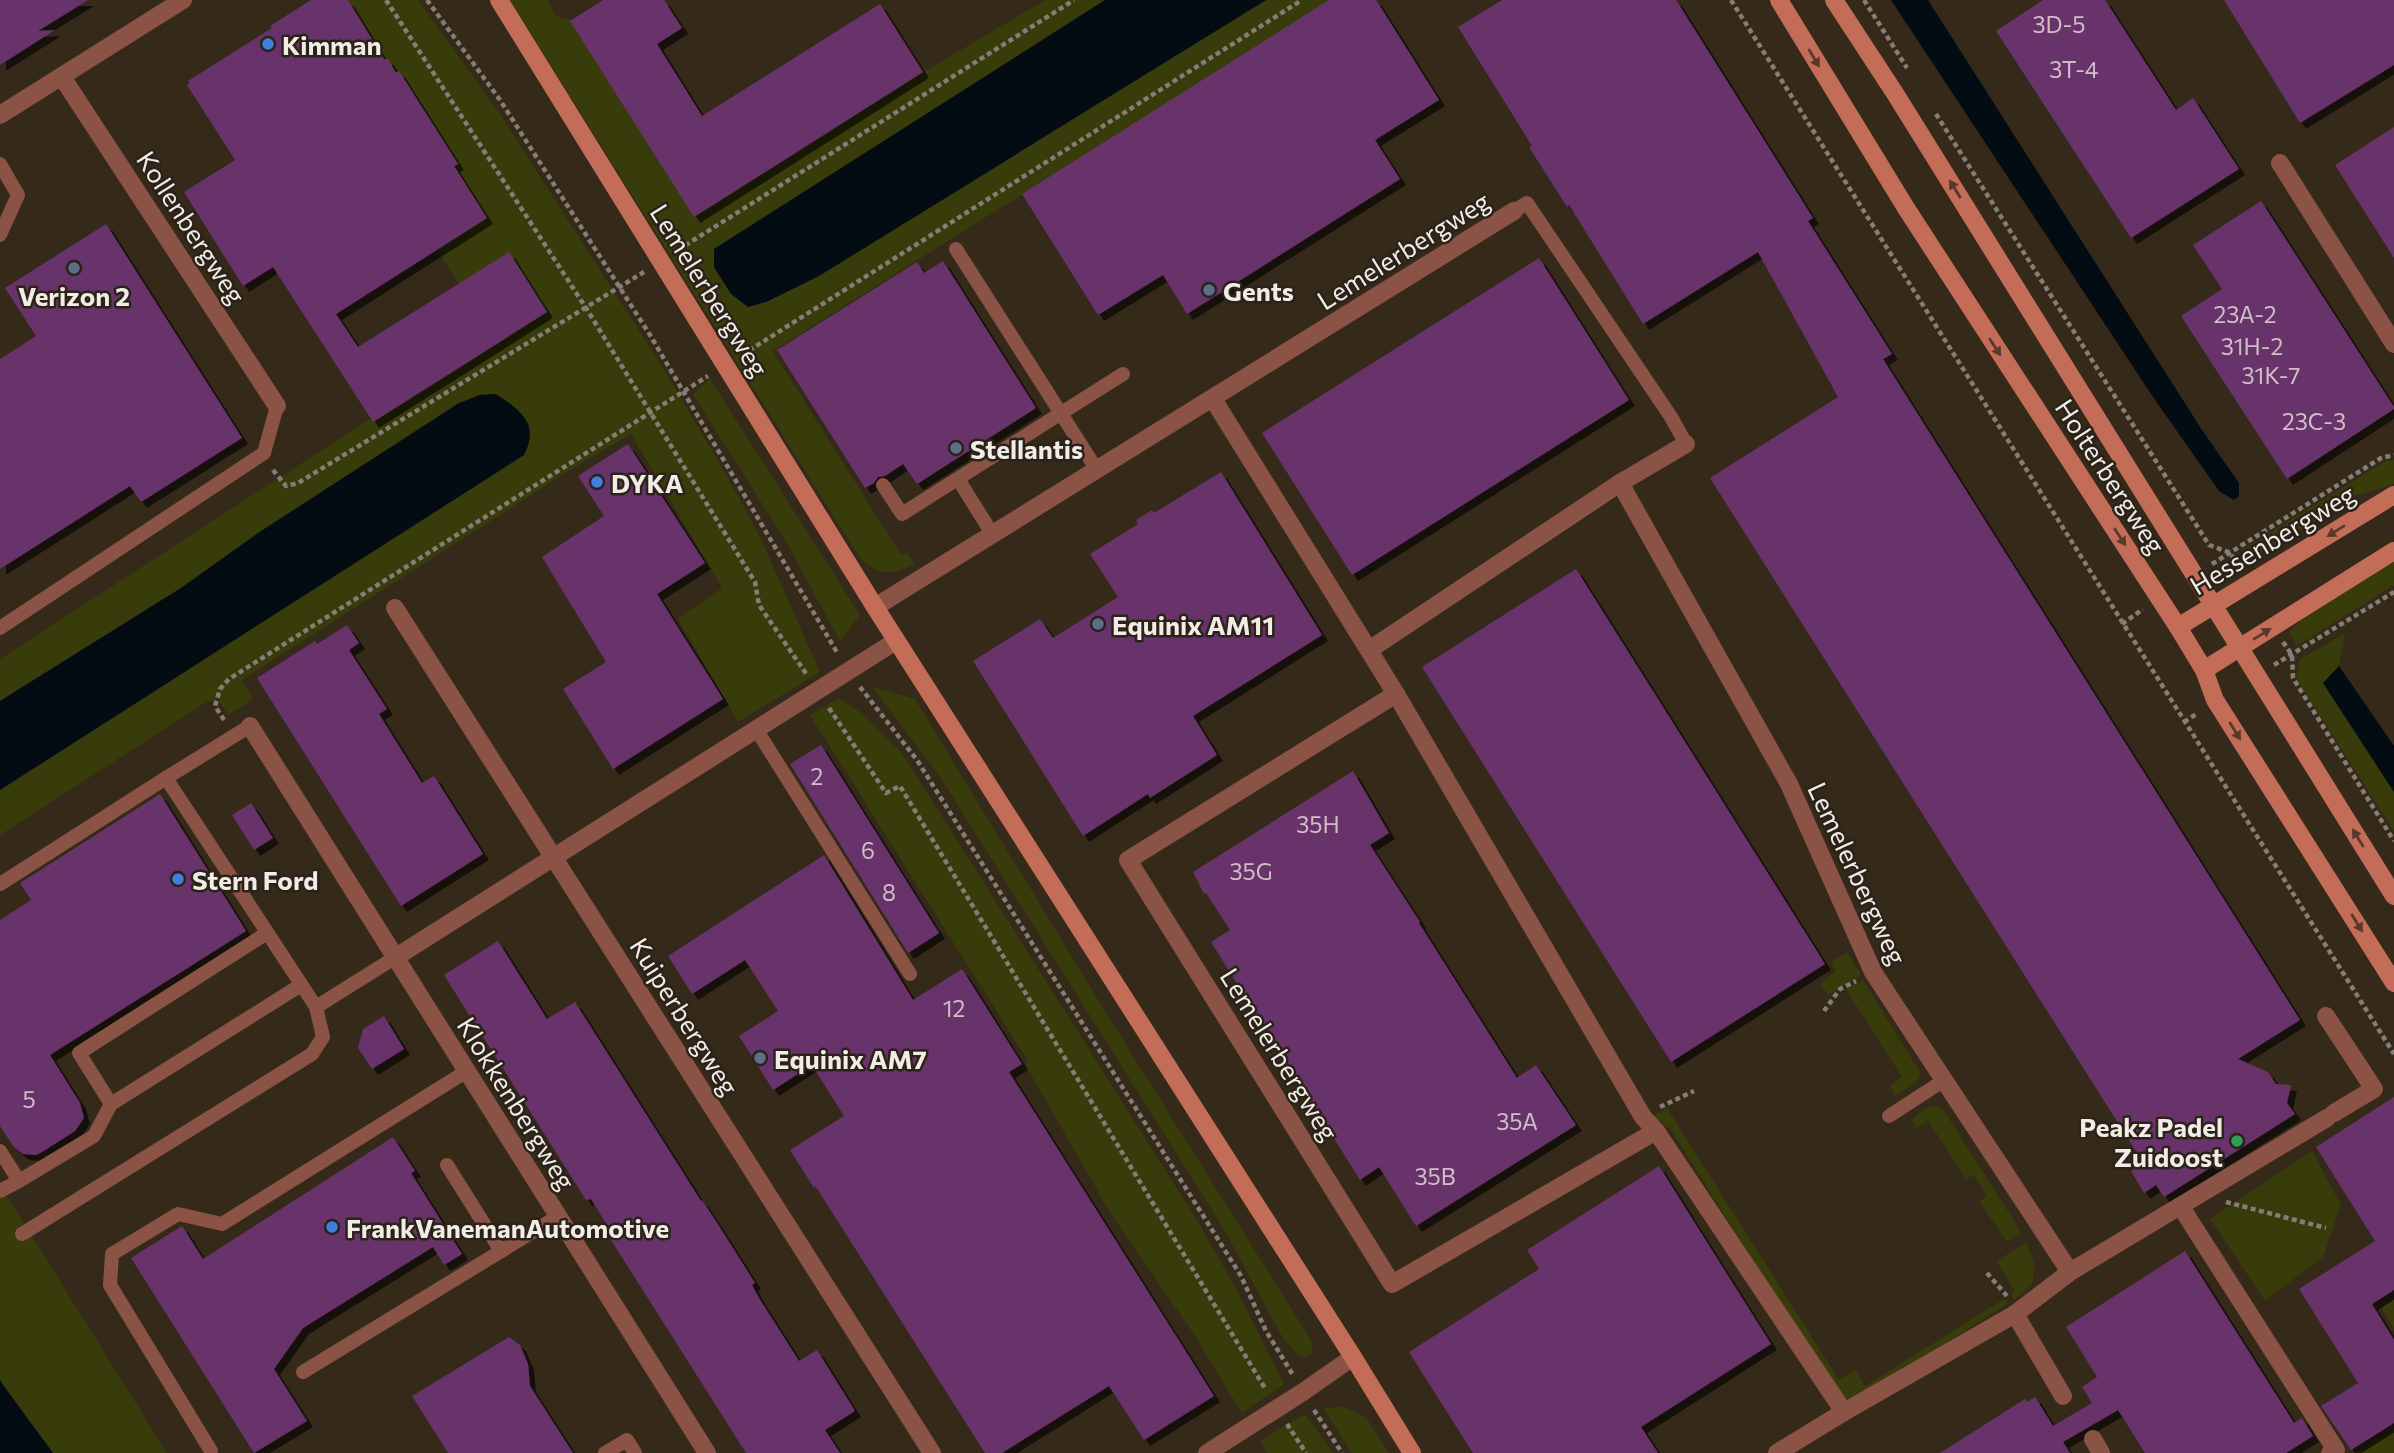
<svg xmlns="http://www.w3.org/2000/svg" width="2394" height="1453" viewBox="0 0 2394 1453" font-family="Commissioner,sans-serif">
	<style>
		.built { fill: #35291a }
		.green { fill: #383c0b }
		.water { fill: #020c12 }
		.building { fill: #68326b; filter: url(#shadow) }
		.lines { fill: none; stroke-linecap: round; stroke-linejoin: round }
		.path { stroke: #857e76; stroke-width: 4.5; stroke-dasharray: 5 3.5; stroke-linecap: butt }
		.lane { stroke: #8a5346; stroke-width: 14 }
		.street { stroke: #8a5346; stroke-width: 18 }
		.secondary { stroke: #c36c57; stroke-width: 18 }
		.oneway { fill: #59392c }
		.shop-dot { fill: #3f7fe0; stroke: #2b2319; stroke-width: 2.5 }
		.service-dot { fill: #5c6f8a; stroke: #2b2319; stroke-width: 2.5 }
		.leisure-dot { fill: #2e9e5b; stroke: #2b2319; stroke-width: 2.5 }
		.labels { text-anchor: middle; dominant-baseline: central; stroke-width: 5; stroke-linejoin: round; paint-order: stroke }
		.number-label { font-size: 23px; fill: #d0bec7 }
		.poi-label { font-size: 26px; font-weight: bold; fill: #f2ece6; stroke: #2b2319; text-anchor: start }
		.street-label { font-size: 26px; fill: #f2ece6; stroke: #2b2319 }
	</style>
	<defs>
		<filter id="shadow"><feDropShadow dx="6" dy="6" stdDeviation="0" flood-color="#0009"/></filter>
	</defs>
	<rect width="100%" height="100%" fill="#2b2319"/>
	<rect class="built" x="0" y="0" width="2394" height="1453"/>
	<g class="green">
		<path d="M337 0H418L498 111 665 371 732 485 761 539 820 672 738 722 678 619 722 588 631 434 570 470 242 680 253 699 228 715 218 699 205 703 0 835V790L524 455 530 425C515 406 505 394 480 395L181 588 0 701V659L493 339 411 207Z"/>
		<path d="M510 0H547L556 16 572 20 692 210 1045 0H1105L714 249V268L731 294 748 307 766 302 819 276 1266 0H1331L773 351 901 555 907 553 915 564C892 575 882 576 861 560Z"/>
		<path d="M710 379 860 615 840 641 785 540 693 394Z"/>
		<path d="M2394 460V484L2357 495 2250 561 2242 550 2386 461Z"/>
		<path d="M2394 558V585L2297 646 2289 632 2320 604Z"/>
		<path d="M2345 633 2339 666 2324 683 2394 792V831L2296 678 2299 660Z"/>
		<path d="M872 687 915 699 1108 1016 1311 1340 1312 1353 1306 1357 1298 1355 1283 1338 1222 1226 940 777Z"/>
		<path d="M839 698 863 714 902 753 1198 1222 1234 1285 1284 1384 1242 1413 1193 1333 1111 1214 1025 1064 1028 1061 810 715Z"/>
		<path d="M1847 952 1861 975 1828 995 1821 984 1835 972 1831 962Z"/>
		<path d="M1863 980 1921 1074 1916 1083 1895 1096 1890 1086 1902 1077 1846 989Z"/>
		<path d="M1928 1106 1942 1108 2021 1232 2007 1242 1979 1201 1987 1196 1974 1175 1966 1179 1928 1120 1916 1128 1912 1120Z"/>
		<path d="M1667 1108 1839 1380 1855 1370 1865 1386 2004 1299 2007 1304 1888 1380 1851 1399 1840 1397 1670 1129 1653 1116Z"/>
		<path d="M2312 1151 2341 1205 2323 1257 2265 1301 2210 1219Z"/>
		<path d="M0 1185 167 1453H53L0 1380Z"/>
		<path d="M2027 1242 2035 1267 2032 1285 2014 1300 2011 1294 2015 1291 1996 1261Z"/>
		<path d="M2394 1299V1328L2381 1307Z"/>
		<path d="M1343 1407 1366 1417 1389 1453H1352L1323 1408Z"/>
		<path d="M1305 1414 1333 1453H1267L1260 1441Z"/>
		<path d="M2394 1430V1453H2356Z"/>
	</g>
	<g class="water">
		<path d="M1105 0H1266L819 276 766 302 748 307 731 294 714 267V249Z"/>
		<path d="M1891 0H1928L2202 430 2239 483V496L2234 500 2219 491 2153 397Z"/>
		<path d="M496 394C521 411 540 424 524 455L0 790V701L181 588 258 533 459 403 480 395Z"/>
		<path d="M2339 666 2394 746V792L2323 683Z"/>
		<path d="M0 1380 5 1388 53 1453H0Z"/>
	</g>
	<g class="building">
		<path d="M0 0H88L38 31 55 30 0 65Z"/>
		<path d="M311 0H348L384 59H388L396 73 399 71 458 164 454 166 487 218 336 314 358 347 509 252 547 312 373 422 273 267 243 286 184 192 235 160 187 85 190 83 188 81 272 28 270 26Z"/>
		<path d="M603 0H664L682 28 657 44 702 116 880 4 923 72 694 217 570 21Z"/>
		<path d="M1329 0H1376L1439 100 1375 140 1400 179 1187 314 1163 275 1098 315 1022 194Z"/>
		<path d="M1502 0H1676L1813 218 1808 221 1892 354 1883 359 2300 1020 2238 1059 2268 1072 2276 1084 2291 1085 2287 1103 2295 1114 2164 1197 2156 1185 2144 1193 2131 1171 2144 1164 1710 478 1838 397 1758 252 1643 324 1569 205 1567 207 1529 147 1532 146 1458 27Z"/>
		<path d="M2043 0H2105L2176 110 2193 98 2239 169 2131 238 1996 31Z"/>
		<path d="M2224 0H2394V65L2300 123Z"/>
		<path d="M2394 127V258L2335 165Z"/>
		<path d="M2261 201 2394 407V409L2287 479 2181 316 2222 289 2193 245Z"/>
		<path d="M106 224 242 438 141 502 130 486 0 569V359L36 336 5 288Z"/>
		<path d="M1539 258 1629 400 1352 575 1262 433Z"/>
		<path d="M943 261 1036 408 917 484 903 464 885 476 878 477 874 483 865 488 777 350 917 262 924 273Z"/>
		<path d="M628 444 705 563 657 594 723 699 613 769 563 689 606 662 542 557 604 516 578 476Z"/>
		<path d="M1221 472 1322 635 1193 716 1217 755 1150 798 1148 794 1083 836 973 661 1040 619 1053 638 1118 597 1090 554 1138 524 1136 520 1152 510 1154 513Z"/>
		<path d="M1576 569 1825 964 1671 1062 1422 667Z"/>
		<path d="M347 625 359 643 349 650 387 709 379 714 422 783 434 776 483 854 401 906 257 678 315 641 317 644Z"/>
		<path d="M821 745 939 933 908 953 790 764Z"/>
		<path d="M1353 771 1389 833 1370 845 1420 922 1419 923 1517 1078 1536 1065 1576 1125 1416 1226 1379 1167 1360 1180 1211 942 1230 930 1206 893 1204 894 1193 872Z"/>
		<path d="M160 794 246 931 50 1055 80 1103 84 1118 75 1131 42 1152 36 1155 23 1154 13 1146 0 1126V920L31 900 20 883Z"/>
		<path d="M251 803 273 838 254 850 232 815Z"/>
		<path d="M824 855 913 1000 962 969 1022 1064 1009 1072 1214 1396 1144 1440 1109 1386 1002 1453H985L816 1187 814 1188 790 1150 844 1116 812 1065 773 1090 739 1036 778 1011 745 960 692 994 668 956Z"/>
		<path d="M498 941 547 1019 575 1002 701 1201 702 1200 721 1229 755 1283 752 1285 759 1298 799 1361 817 1350 855 1411 825 1430 840 1453H746L611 1240 615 1238 591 1199 586 1200 444 975Z"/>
		<path d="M384 1016 404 1049 372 1069 358 1048 363 1029Z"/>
		<path d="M2394 1097V1290L2372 1304 2394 1340V1423L2351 1450 2321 1406 2358 1383 2299 1289 2375 1241 2316 1147Z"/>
		<path d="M393 1137 415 1171 411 1173 462 1254 444 1265 433 1247 303 1328 274 1369 307 1421 254 1453 131 1258 182 1226 203 1259Z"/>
		<path d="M1659 1166 1771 1344 1641 1427 1658 1453H1473L1409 1352 1539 1269 1527 1250Z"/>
		<path d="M2185 1251 2294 1423 2302 1418 2313 1436 2286 1453H2145L2118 1410 2063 1442 2070 1453H1940L2025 1399 2027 1402 2035 1397 2053 1426 2092 1403 2082 1387 2097 1377 2066 1327Z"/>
		<path d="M509 1337 520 1345 528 1364 530 1386 573 1453H448L412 1396Z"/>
	</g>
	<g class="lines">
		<g class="path">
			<path d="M386 0 586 308 755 582 759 605 807 675"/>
			<path d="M427 0 500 100 650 335 838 654"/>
			<path d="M1731 0 2394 1054"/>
			<path d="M1864 0 1907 68"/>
			<path d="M1936 114 2209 545 2231 553 2236 566"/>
			<path d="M678 250 1074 0"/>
			<path d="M742 355 1302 0"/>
			<path d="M273 470 286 486 298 483 644 272"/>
			<path d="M2212 564 2381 458 2394 455"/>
			<path d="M2122 624 2143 609"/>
			<path d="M2283 642 2292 655 2293 678 2394 841"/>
			<path d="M2274 665 2394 592"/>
			<path d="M860 687 917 760 1241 1276 1266 1331 1293 1375"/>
			<path d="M829 708 886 793 900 786 1266 1390"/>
			<path d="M224 720 215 706 220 689 229 679 708 376"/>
			<path d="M2184 722 2198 713"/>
			<path d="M1824 1011 1840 989 1856 981"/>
			<path d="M1660 1107 1694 1091"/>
			<path d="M2226 1202 2326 1228"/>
			<path d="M1987 1273 2007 1296"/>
			<path d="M1314 1410 1342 1453"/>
			<path d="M1287 1424 1306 1453"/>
		</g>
		<g class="lane">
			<path d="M0 164 18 195 0 235"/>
			<path d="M1514 211 1527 203 1671 417 1686 444"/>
			<path d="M956 249 1097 470"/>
			<path d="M958 479 993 535"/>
			<path d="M883 485 902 514 1123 374"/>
			<path d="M0 628 264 453 277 406"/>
			<path d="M756 729 910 974"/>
			<path d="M166 778 250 726"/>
			<path d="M0 884 166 778 316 1007"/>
			<path d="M111 1104 79 1053 267 933"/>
			<path d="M1889 1116 1943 1081"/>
			<path d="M0 1151 19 1181 94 1136 111 1104 301 985"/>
			<path d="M447 1165 501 1251"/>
			<path d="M0 1191 19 1181"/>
			<path d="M22 1234 312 1054 323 1037 316 1007 396 957"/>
			<path d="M303 1372 557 1217"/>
			<path d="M211 1451 110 1285 112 1254 178 1214 222 1224 467 1071"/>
			<path d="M605 1453 627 1440 635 1453"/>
		</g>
		<g class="street">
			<path d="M62 77 277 406"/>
			<path d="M0 115 183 0"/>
			<path d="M2280 163 2394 344"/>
			<path d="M1213 399 1396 694 1643 1117 1656 1131 1844 1412"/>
			<path d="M1620 483 1789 784 1873 972 2070 1272"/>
			<path d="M875 607 1514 211"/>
			<path d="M395 608 932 1453"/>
			<path d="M1369 650 1620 483 1686 444"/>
			<path d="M1396 694 1128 860 1392 1284 1656 1131"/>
			<path d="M250 726 707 1453"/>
			<path d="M396 957 896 641"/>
			<path d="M2326 1016 2374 1089 2334 1113"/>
			<path d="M2181 1207 2336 1450 2330 1453"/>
			<path d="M2015 1314 2063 1396"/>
			<path d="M2093 1439 2101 1453"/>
			<path d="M1207 1453 1303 1392 1353 1357"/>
			<path d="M1777 1453 1844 1412 2015 1314 2070 1272 2327 1118"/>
		</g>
		<g class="secondary">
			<path d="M499 0 875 607 1353 1357 1412 1453"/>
			<path d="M1779 0 1906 208 2178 627 2204 670 2215 700 2394 983"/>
			<path d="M1834 0 1896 95 2394 896"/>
			<path d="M2178 627 2394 495"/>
			<path d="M2204 670 2394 551"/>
		</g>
	</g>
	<defs><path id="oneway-solid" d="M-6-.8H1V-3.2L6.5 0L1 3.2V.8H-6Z" transform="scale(1.75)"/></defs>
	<g class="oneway">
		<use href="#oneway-solid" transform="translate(1814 58) rotate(59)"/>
		<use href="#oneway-solid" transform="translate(1955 189) rotate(-122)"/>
		<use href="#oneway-solid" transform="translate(1995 347) rotate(57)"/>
		<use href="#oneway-solid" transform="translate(2336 531) rotate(148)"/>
		<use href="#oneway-solid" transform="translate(2120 537) rotate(57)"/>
		<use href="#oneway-solid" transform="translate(2262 634) rotate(-32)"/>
		<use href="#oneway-solid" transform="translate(2235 731) rotate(58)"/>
		<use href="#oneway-solid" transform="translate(2358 838) rotate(-122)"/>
		<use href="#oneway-solid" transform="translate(2357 923) rotate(58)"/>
	</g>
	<g class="shop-dot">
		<circle cx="268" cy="44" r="7"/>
		<circle cx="597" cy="482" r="7"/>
		<circle cx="178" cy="879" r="7"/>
		<circle cx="332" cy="1227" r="7"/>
	</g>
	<g class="service-dot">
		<circle cx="74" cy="268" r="7"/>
		<circle cx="1209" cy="290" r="7"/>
		<circle cx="956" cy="448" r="7"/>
		<circle cx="1098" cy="624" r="7"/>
		<circle cx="760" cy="1058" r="7"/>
	</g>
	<circle class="leisure-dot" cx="2237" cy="1141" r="7"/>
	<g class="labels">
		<g class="number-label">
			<text x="2059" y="24">3D-5</text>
			<text x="2074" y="69">3T-4</text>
			<text x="2245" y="314">23A-2</text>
			<text x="2252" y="346">31H-2</text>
			<text x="2271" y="375">31K-7</text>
			<text x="2314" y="421">23C-3</text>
			<text x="817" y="776">2</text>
			<text x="1318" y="824">35H</text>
			<text x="868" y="850">6</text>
			<text x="1251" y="871">35G</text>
			<text x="889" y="892">8</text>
			<text x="954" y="1008">12</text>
			<text x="29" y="1099">5</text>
			<text x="1517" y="1121">35A</text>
			<text x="1435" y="1176">35B</text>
		</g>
		<g class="poi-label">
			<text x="282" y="44">Kimman</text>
			<text x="1223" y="290">Gents</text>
			<text x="74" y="295" text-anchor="middle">Verizon 2</text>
			<text x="970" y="448">Stellantis</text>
			<text x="611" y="482">DYKA</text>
			<text x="1112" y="624">Equinix AM11</text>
			<text x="192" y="879">Stern Ford</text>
			<text x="774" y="1058">Equinix AM7</text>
			<text x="2223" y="1126" text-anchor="end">Peakz Padel<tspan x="2223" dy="30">Zuidoost</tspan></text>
			<text x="346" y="1227">FrankVanemanAutomotive</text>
		</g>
		<g class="street-label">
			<text transform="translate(192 227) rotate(57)">Kollenbergweg</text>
			<text transform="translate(1403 250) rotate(-32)">Lemelerbergweg</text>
			<text transform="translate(710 290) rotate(58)">Lemelerbergweg</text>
			<text transform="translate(2111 476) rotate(57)">Holterbergweg</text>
			<text transform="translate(2272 539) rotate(-31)">Hessenbergweg</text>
			<text transform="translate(1858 873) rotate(65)">Lemelerbergweg</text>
			<text transform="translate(685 1016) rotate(58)">Kuiperbergweg</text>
			<text transform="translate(1280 1054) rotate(58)">Lemelerbergweg</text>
			<text transform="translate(517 1103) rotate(58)">Klokkenbergweg</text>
		</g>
	</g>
</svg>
